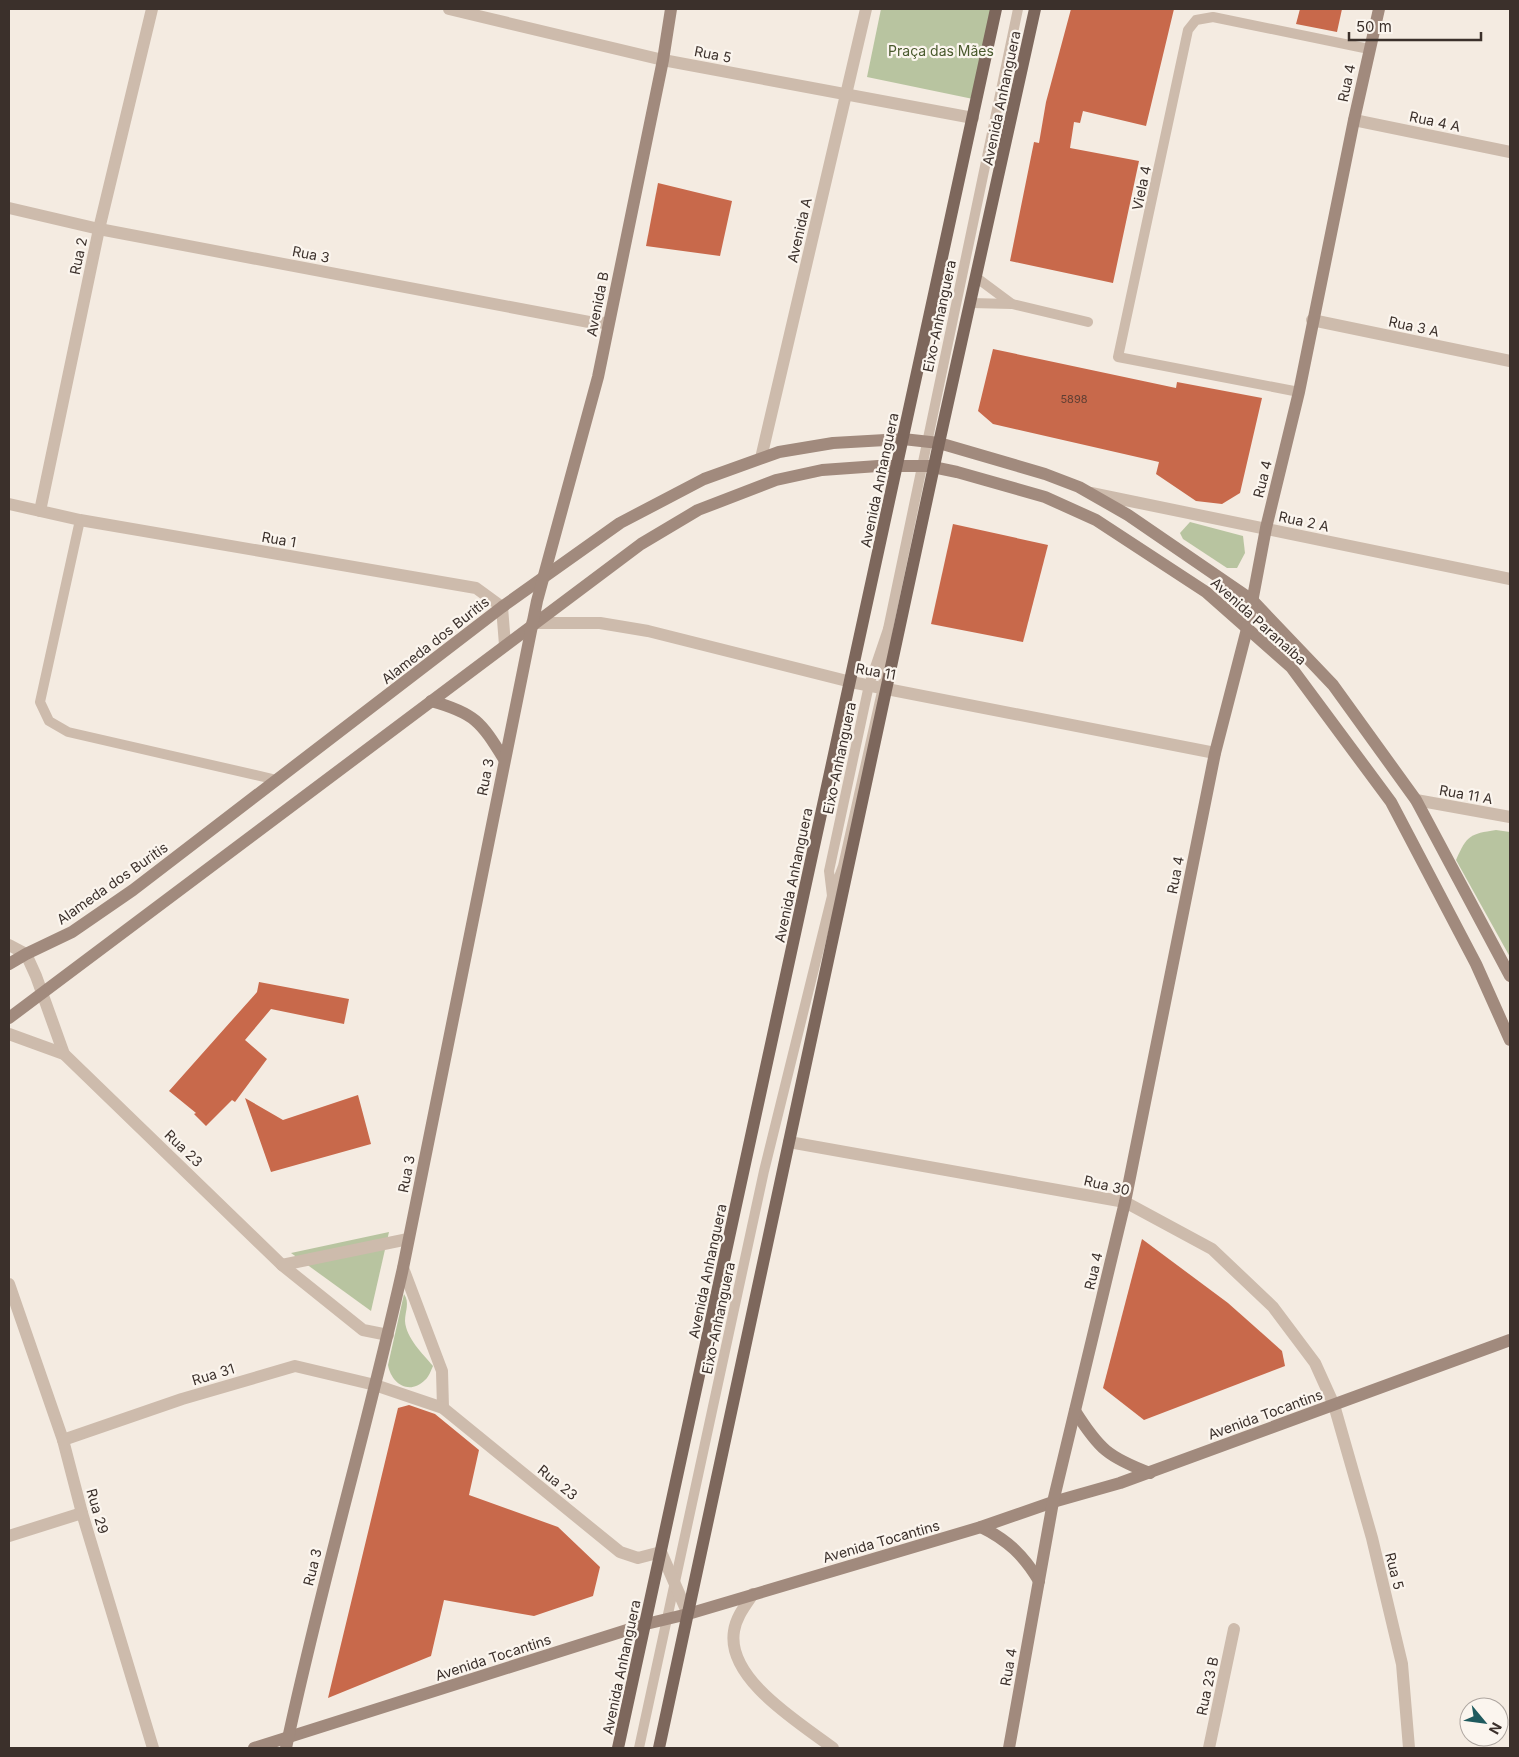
<svg xmlns="http://www.w3.org/2000/svg" width="1519" height="1757" viewBox="0 0 1519 1757" font-family="Inter,sans-serif">
	<style>
		.green { fill: #b8c4a0 }
		.building { fill: #c8694b }
		.lines { fill: none; stroke-linecap: round; stroke-linejoin: round }
		.lane { stroke: #cdbbac; stroke-width: 10 }
		.street { stroke: #cdbbac; stroke-width: 12 }
		.secondary { stroke: #a18a7d; stroke-width: 12 }
		.primary { stroke: #7d675c; stroke-width: 12 }
		.labels { text-anchor: middle; dominant-baseline: central; stroke-width: 4.5; stroke-linejoin: round; paint-order: stroke }
		.number-label { font-size: 11px; fill: #5e3e33 }
		.park-label { font-size: 14px; fill: #4a5a2e; stroke: #fbf5ee }
		.street-label { font-size: 14px; fill: #3b302b; stroke: #fbf5ee }
	</style>
	<rect width="100%" height="100%" fill="#f4ebe1"/>
	<g class="green">
		<path d="M881 9H992L973 99 867 77Z"/>
		<path d="M1190 522 1243 536 1245 553 1237 568H1227L1183 539 1180 533Z"/>
		<path d="M1496 830 1510 832V957L1456 860C1467 835 1470 834 1496 830Z"/>
		<path d="M389 1232 371 1311 291 1253Z"/>
		<path d="M404 1294C410 1303 405 1311 405 1321 406 1338 423 1354 433 1366 431 1370 429 1377 425 1380 409 1396 391 1383 388 1365Z"/>
	</g>
	<g class="building">
		<path d="M1071 9H1174L1146 126 1083 111 1080 123 1074 122 1070 148 1139 161 1113 283 1010 261 1034 142 1039 143 1046 102Z"/>
		<path d="M1300 9H1342L1337 32 1296 24Z"/>
		<path d="M658 183 732 201 720 256 646 246Z"/>
		<path d="M993 349 1176 388 1177 382 1262 398 1240 493 1222 504 1196 501 1156 474 1159 462 993 424 978 411Z"/>
		<path d="M953 524 1048 545 1023 642 931 624Z"/>
		<path d="M259 982 349 999 344 1024 271 1009 245 1040 267 1059 235 1102 232 1100 206 1126 194 1114 196 1113 169 1091 257 992Z"/>
		<path d="M358 1095 371 1144 271 1172 245 1098 283 1120Z"/>
		<path d="M1142 1239 1228 1303 1282 1351 1285 1366 1144 1420 1103 1388Z"/>
		<path d="M409 1405 435 1414 479 1450 469 1495 558 1527 600 1567 593 1596 534 1616 444 1600 431 1656 328 1698 398 1408Z"/>
	</g>
	<g class="lines">
		<g class="lane">
			<path d="M977 278 1012 304"/>
			<path d="M971 303 1012 304 1088 322"/>
			<path d="M1299 392 1118 357 1188 30 1196 20 1213 17 1369 49"/>
			<path d="M80 520 40 702 49 721 68 732 277 780"/>
			<path d="M888 629 1018 9"/>
			<path d="M888 629 883 687 843 866 832 896 829 871 869 685Z"/>
			<path d="M639 1748 764 1171 832 896"/>
		</g>
		<g class="street">
			<path d="M449 9 663 60 973 118"/>
			<path d="M1354 120 1510 152"/>
			<path d="M9 208 99 229 589 322 608 323"/>
			<path d="M1312 320 1510 361"/>
			<path d="M761 458 866 9"/>
			<path d="M1091 493 1510 579"/>
			<path d="M9 504 80 520 476 588 502 607 505 645"/>
			<path d="M40 511 99 229 152 9"/>
			<path d="M532 623H600L648 631 851 682 1215 753"/>
			<path d="M1416 800 1510 817"/>
			<path d="M9 945 26 954 36 976 64 1054"/>
			<path d="M9 1034 64 1054 282 1265 363 1330 388 1335"/>
			<path d="M789 1142 1125 1202 1212 1249 1273 1307 1315 1363 1334 1405 1372 1538 1402 1664 1409 1748"/>
			<path d="M282 1265 408 1239"/>
			<path d="M403 1268 442 1371 443 1408"/>
			<path d="M9 1284 63 1440 82 1513 153 1748"/>
			<path d="M63 1440 182 1399 295 1366 375 1385 443 1408 620 1552 638 1558 661 1552 688 1614"/>
			<path d="M9 1536 82 1513"/>
			<path d="M753 1594C745 1606 736 1617 734 1631 726 1679 800 1723 833 1748"/>
			<path d="M1209 1748 1234 1629"/>
		</g>
		<g class="secondary">
			<path d="M431 701C475 713 481 722 504 759"/>
			<path d="M9 964 26 954 72 932 133 890 502 607 620 523 704 479 779 452 833 443 903 439 939 443 1045 474 1079 487 1128 515 1252 600 1333 685 1416 800 1510 976"/>
			<path d="M9 1018 641 544 698 510 776 480 822 470 878 466H928L957 472 1045 497 1096 520 1206 592 1291 667 1391 802 1476 964 1510 1040"/>
			<path d="M1075 1411C1099 1449 1108 1457 1150 1473"/>
			<path d="M981 1527C1008 1540 1024 1556 1039 1581"/>
			<path d="M254 1748 646 1624 688 1614 981 1527 1053 1502 1120 1483 1510 1340"/>
			<path d="M286 1748C320 1587 367 1429 403 1268L537 601 598 377 663 60 671 9"/>
			<path d="M1009 1748 1053 1502 1125 1202 1215 753 1247 629 1266 528 1299 392 1354 120 1379 9"/>
		</g>
		<g class="primary">
			<path d="M618 1748 996 9"/>
			<path d="M659 1748 939 443 1035 9"/>
		</g>
	</g>
	<g class="labels">
		<g class="number-label">
			<text x="1074" y="399">5898</text>
		</g>
		<g class="park-label">
			<text x="941" y="50">Praça das Mães</text>
		</g>
		<g class="street-label">
			<text transform="translate(713 54) rotate(11)">Rua 5</text>
			<text transform="translate(1346 83) rotate(-78)">Rua 4</text>
			<text transform="translate(1001 98) rotate(-78)">Avenida Anhanguera</text>
			<text transform="translate(1435 121) rotate(12)">Rua 4 A</text>
			<text transform="translate(1141 188) rotate(-78)">Viela 4</text>
			<text transform="translate(799 230) rotate(-77)">Avenida A</text>
			<text transform="translate(311 254) rotate(11)">Rua 3</text>
			<text transform="translate(78 256) rotate(-78)">Rua 2</text>
			<text transform="translate(597 304) rotate(-79)">Avenida B</text>
			<text transform="translate(939 316) rotate(-78)">Eixo-Anhanguera</text>
			<text transform="translate(1414 326) rotate(12)">Rua 3 A</text>
			<text transform="translate(1262 479) rotate(-76)">Rua 4</text>
			<text transform="translate(879 480) rotate(-78)">Avenida Anhanguera</text>
			<text transform="translate(1304 521) rotate(12)">Rua 2 A</text>
			<text transform="translate(279 539) rotate(10)">Rua 1</text>
			<text transform="translate(1259 621) rotate(42)">Avenida Paranaíba</text>
			<text transform="translate(435 640) rotate(-38)">Alameda dos Buritis</text>
			<text transform="translate(876 671) rotate(10)">Rua 11</text>
			<text transform="translate(839 758) rotate(-78)">Eixo-Anhanguera</text>
			<text transform="translate(485 777) rotate(-79)">Rua 3</text>
			<text transform="translate(1466 794) rotate(10)">Rua 11 A</text>
			<text transform="translate(793 875) rotate(-78)">Avenida Anhanguera</text>
			<text transform="translate(1175 875) rotate(-79)">Rua 4</text>
			<text transform="translate(112 883) rotate(-35)">Alameda dos Buritis</text>
			<text transform="translate(184 1148) rotate(44)">Rua 23</text>
			<text transform="translate(406 1174) rotate(-79)">Rua 3</text>
			<text transform="translate(1107 1185) rotate(13)">Rua 30</text>
			<text transform="translate(707 1271) rotate(-78)">Avenida Anhanguera</text>
			<text transform="translate(1093 1271) rotate(-77)">Rua 4</text>
			<text transform="translate(718 1318) rotate(-78)">Eixo-Anhanguera</text>
			<text transform="translate(213 1374) rotate(-17)">Rua 31</text>
			<text transform="translate(1265 1414) rotate(-20)">Avenida Tocantins</text>
			<text transform="translate(558 1482) rotate(39)">Rua 23</text>
			<text transform="translate(98 1511) rotate(74)">Rua 29</text>
			<text transform="translate(881 1541) rotate(-16)">Avenida Tocantins</text>
			<text transform="translate(312 1567) rotate(-76)">Rua 3</text>
			<text transform="translate(1395 1571) rotate(76)">Rua 5</text>
			<text transform="translate(493 1657) rotate(-18)">Avenida Tocantins</text>
			<text transform="translate(621 1667) rotate(-78)">Avenida Anhanguera</text>
			<text transform="translate(1008 1667) rotate(-80)">Rua 4</text>
			<text transform="translate(1207 1686) rotate(-78)">Rua 23 B</text>
		</g>
	</g>
	<rect width="1519" height="1757" fill="none" stroke="#3b302b" stroke-width="20"/>
	<g transform="translate(1484 1722) rotate(119)"><circle r="24" fill="#fbf5ee" stroke="#aea6a0"/>
	<path d="M0-4L9 19L0 12L-9 19Z" fill="#1f5a5e"/>
	<text y="-8" font-size="14" font-weight="bold" text-anchor="middle" fill="#3b302b">N</text>
	</g>
	<path d="M1349 32v8h132v-8" fill="none" stroke="#3b302b" stroke-width="2.5"/>
	<text x="1356" y="32" font-size="15" fill="#3b302b" stroke="#fbf5ee" stroke-width="4" paint-order="stroke">50 m</text>
</svg>
